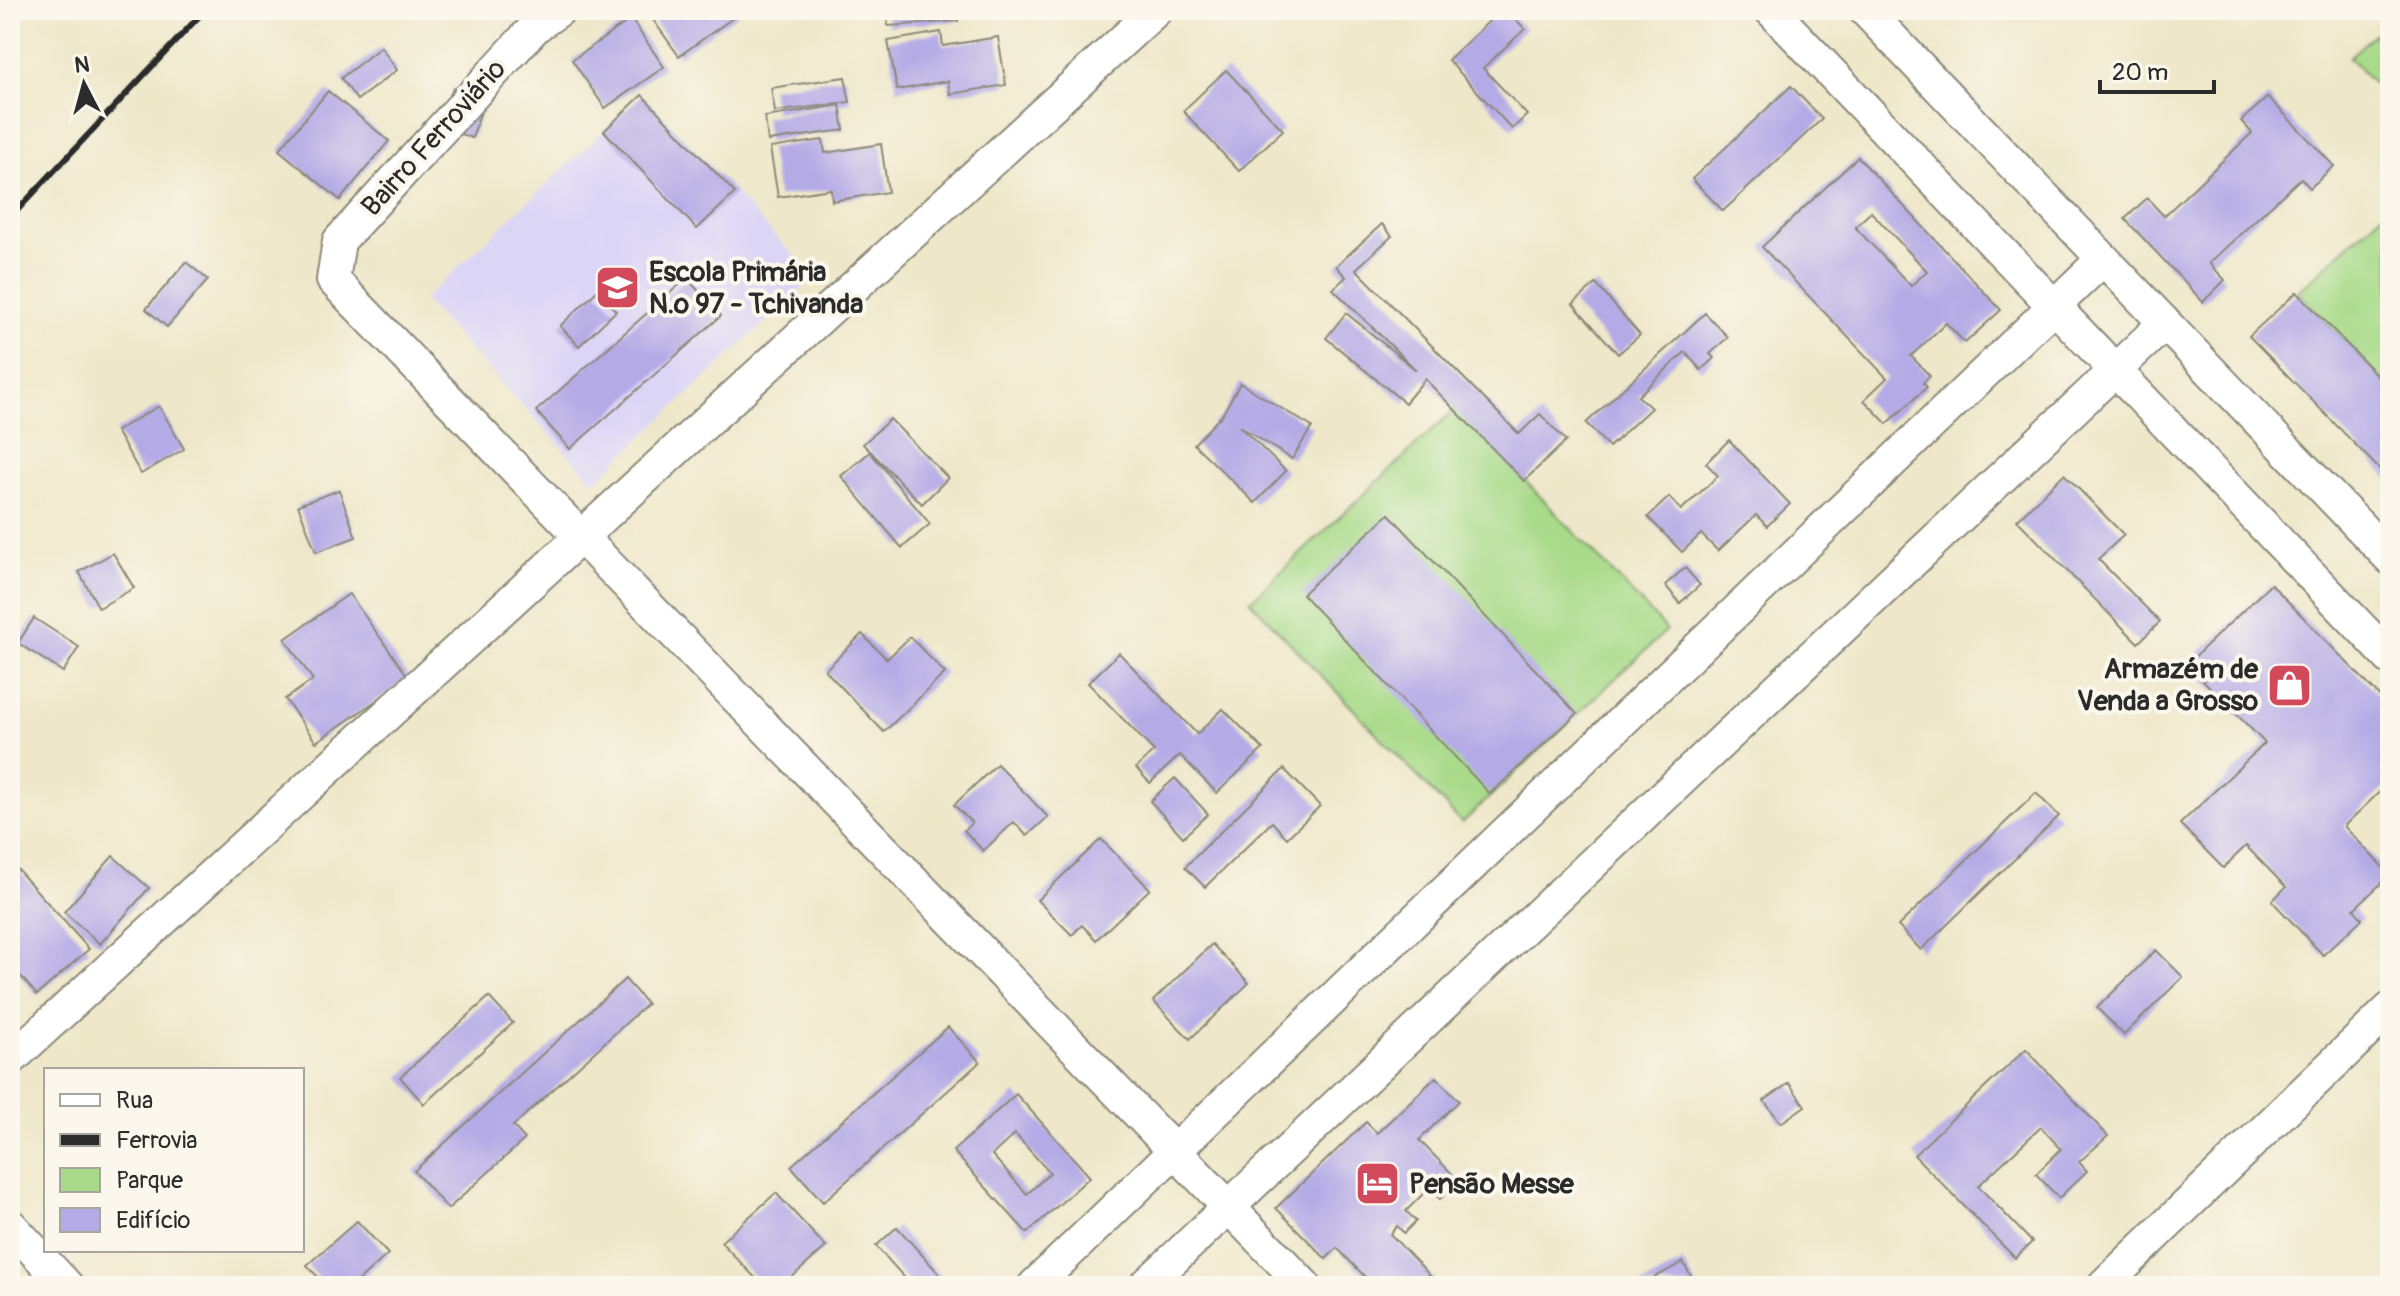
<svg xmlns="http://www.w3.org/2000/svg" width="2400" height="1296" viewBox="0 0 2400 1296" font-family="Pangolin,sans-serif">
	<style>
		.built { fill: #dcd6f6 }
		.green { fill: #a8da89; stroke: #6a825a; stroke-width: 2 }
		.building { fill: #b4aae6; fill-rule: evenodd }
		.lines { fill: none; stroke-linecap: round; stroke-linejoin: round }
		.street-casing { stroke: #8c897a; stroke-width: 36 }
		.street { stroke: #fff; stroke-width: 32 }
		.rail { stroke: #2b2b2b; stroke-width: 6 }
		.labels { text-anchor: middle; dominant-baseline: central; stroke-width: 8; stroke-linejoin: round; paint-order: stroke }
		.street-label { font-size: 28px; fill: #2b2b2b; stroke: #fbf7ec }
		.poi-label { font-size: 28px; font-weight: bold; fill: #2b2b2b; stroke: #fbf7ec; text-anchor: start }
	</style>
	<rect width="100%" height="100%" fill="#fbf7ec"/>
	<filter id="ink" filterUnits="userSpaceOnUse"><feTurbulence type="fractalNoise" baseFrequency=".0125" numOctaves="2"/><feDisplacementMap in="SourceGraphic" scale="16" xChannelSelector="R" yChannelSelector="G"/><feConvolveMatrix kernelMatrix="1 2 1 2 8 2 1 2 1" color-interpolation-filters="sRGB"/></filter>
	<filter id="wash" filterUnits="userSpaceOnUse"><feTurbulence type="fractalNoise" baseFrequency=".006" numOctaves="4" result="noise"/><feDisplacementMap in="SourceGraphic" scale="32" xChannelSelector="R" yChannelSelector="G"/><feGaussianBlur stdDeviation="1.8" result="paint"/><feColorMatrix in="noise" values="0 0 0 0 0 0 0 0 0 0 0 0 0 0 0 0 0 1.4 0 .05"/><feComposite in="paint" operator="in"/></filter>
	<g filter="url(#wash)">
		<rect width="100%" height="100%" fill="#eee7c9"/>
		<path class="built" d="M642 95 814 277 594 482 423 300Z"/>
		<g class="green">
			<path d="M2390 21V101L2349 57Z"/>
			<path d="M2390 207V389L2297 292Z"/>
			<path d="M1456 408 1667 630 1462 823 1250 601Z"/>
		</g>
		<g id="blocks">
			<g class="building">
				<path d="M646 10H734L737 15 679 56Z"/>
				<path d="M887 10H957L958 21 888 26Z"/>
				<path d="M1501 10H1507L1525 29 1483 68 1527 115 1512 129 1448 60Z"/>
				<path d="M631 19 664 67 605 108 572 60Z"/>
				<path d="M941 32 943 46 998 37 1006 85 950 94 948 81 897 90 888 41Z"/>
				<path d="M381 47 397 70 357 100 341 78Z"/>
				<path d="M1226 70 1283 130 1239 171 1183 111Z"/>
				<path d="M845 77 850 102 775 112 771 88Z"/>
				<path d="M1791 86 1822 119 1723 211 1692 179Z"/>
				<path d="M453 88 485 99 472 138 441 127Z"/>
				<path d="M328 91 389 141 340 200 279 150Z"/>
				<path d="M642 95 735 193 697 229 604 131Z"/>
				<path d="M2268 97 2334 166 2310 188 2301 178 2209 263 2225 280 2203 302 2125 219 2147 198 2164 216 2252 133 2241 121Z"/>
				<path d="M840 105 844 130 768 141 765 117Z"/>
				<path d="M823 140 825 153 881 144 888 192 832 201 831 189 778 197 770 148Z"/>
				<path d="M1858 157 2001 310 1965 343 1946 323 1911 356 1930 376 1923 383 1927 387 1887 424 1864 400 1887 378 1762 247ZM1871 212 1927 271 1911 286 1855 227Z"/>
				<path d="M1382 224 1392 236 1356 269 1519 434 1540 414 1566 441 1524 481 1425 379 1405 403 1326 338 1346 313 1416 370 1333 289 1346 277 1336 266Z"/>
				<path d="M186 262 208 280 167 327 146 309Z"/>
				<path d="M687 278 721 316 570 449 536 411Z"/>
				<path d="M1596 284 1640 335 1618 354 1573 304Z"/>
				<path d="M597 291 616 311 579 346 560 326Z"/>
				<path d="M2297 292 2390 389V480L2249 336Z"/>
				<path d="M1705 313 1728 337 1710 354 1714 358 1701 370 1685 352 1638 396 1651 408 1609 447 1586 423Z"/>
				<path d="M1240 383 1312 427 1292 459 1239 426 1286 471 1255 503 1194 444 1222 415Z"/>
				<path d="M159 406 184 449 141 474 116 431Z"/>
				<path d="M890 419 948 478 922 504 863 444Z"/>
				<path d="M1729 440 1790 504 1767 526 1756 515 1718 551 1701 534 1682 552 1648 517 1669 497 1681 510 1718 476 1706 463Z"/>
				<path d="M870 452 930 524 902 548 841 476Z"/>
				<path d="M2064 474 2124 535 2098 559 2160 622 2138 643 2017 520Z"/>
				<path d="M339 490 356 537 316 552 298 505Z"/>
				<path d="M1389 514 1577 714 1490 794 1302 594Z"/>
				<path d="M113 553 134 588 99 608 79 572Z"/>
				<path d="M1685 568 1700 585 1680 603 1665 585Z"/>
				<path d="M2271 584 2390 707V782L2344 826 2390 875 2354 909 2362 919 2323 955 2272 901 2286 887 2246 846 2223 868 2180 824 2265 743 2187 664Z"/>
				<path d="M349 594 409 678 316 742 285 699 313 680 285 639Z"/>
				<path d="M34 618 79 647 63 672 18 643Z"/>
				<path d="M862 634 887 659 910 637 945 673 884 732 825 670Z"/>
				<path d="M1119 653 1197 734 1223 709 1263 749 1217 793 1180 755 1150 783 1136 768 1154 751 1088 683Z"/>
				<path d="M997 764 1048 817 1027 836 1014 822 983 851 964 830 972 823 954 805Z"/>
				<path d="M1284 769 1320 806 1287 838 1272 822 1205 887 1185 867Z"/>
				<path d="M1175 778 1208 814 1183 837 1150 801Z"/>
				<path d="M2036 793 2059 816 1921 950 1898 926Z"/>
				<path d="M1101 839 1150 889 1096 940 1082 925 1072 935 1037 900Z"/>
				<path d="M113 856 149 888 100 944 64 912Z"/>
				<path d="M10 861 89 949 37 995 10 964Z"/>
				<path d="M1212 944 1249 983 1190 1039 1153 1001Z"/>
				<path d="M2156 950 2183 977 2124 1035 2097 1008Z"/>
				<path d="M625 979 647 1004 513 1126 525 1139 448 1209 414 1171Z"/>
				<path d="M489 997 513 1023 424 1104 400 1077Z"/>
				<path d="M948 1027 980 1062 823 1202 791 1166Z"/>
				<path d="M2026 1049 2108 1136 2079 1162 2087 1171 2059 1198 2036 1174 2061 1149 2041 1127 1978 1186 2032 1242 2015 1258 1914 1155Z"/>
				<path d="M1436 1077 1459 1101 1419 1140 1459 1181 1440 1199 1429 1188 1406 1211 1416 1221 1404 1233 1397 1226 1390 1234 1440 1286H1374L1337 1248 1326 1259 1276 1208 1366 1122 1377 1133Z"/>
				<path d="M1789 1083 1805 1106 1781 1123 1764 1101Z"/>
				<path d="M1016 1094 1090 1177 1027 1233 953 1151ZM1015 1134 1050 1173 1027 1194 992 1155Z"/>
				<path d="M776 1193 826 1247 782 1286H763L721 1242Z"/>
				<path d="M357 1221 388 1254 353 1286H326L307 1265Z"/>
				<path d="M897 1227 942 1277 931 1286H912L876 1246Z"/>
				<path d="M1683 1262 1697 1286H1639Z"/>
			</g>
		</g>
	</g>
	<g filter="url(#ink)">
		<use href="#blocks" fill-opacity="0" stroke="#8c897a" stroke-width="2"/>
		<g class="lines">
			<defs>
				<g id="street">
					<path d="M559 10 536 26 339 241 333 280 1305 1286"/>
					<path d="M1771 10 2390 658"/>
					<path d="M1865 10 2390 558"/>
					<path d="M10 1060 1156 10"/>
					<path d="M10 1225 67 1286"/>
					<path d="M1034 1286 2103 259"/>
					<path d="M1145 1286 2165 323"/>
					<path d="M2103 1286 2390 1009"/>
				</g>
			</defs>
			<use href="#street" class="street-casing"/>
			<use href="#street" class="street"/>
			<path class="rail" d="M10 218 205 10"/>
		</g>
	</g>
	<defs>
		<symbol id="school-square" viewBox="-11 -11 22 22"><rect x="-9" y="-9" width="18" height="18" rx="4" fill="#d1495b" stroke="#fbf7ec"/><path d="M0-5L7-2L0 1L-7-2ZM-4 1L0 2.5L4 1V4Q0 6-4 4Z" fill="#fff"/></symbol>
		<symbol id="shop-square" viewBox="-11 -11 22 22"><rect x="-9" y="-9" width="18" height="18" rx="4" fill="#d1495b" stroke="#fbf7ec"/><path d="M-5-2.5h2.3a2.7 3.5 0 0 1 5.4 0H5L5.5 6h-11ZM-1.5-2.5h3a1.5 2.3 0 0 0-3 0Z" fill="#fff"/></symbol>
		<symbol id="hotel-square" viewBox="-11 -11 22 22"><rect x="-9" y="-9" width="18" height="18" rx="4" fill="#d1495b" stroke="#fbf7ec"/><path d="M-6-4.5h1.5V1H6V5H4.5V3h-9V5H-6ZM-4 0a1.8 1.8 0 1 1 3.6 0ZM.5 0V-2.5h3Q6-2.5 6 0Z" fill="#fff"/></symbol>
	</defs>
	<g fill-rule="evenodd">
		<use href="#school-square" x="592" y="262" width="51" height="51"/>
		<use href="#shop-square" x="2264" y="660" width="51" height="51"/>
		<use href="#hotel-square" x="1352" y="1158" width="51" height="51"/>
	</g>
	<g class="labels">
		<g class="street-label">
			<text transform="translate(434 138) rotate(-48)">Bairro Ferroviário</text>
		</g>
		<g class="poi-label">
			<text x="649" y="272">Escola Primária<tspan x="649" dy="32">N.º 97 - Tchivanda</tspan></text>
			<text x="2258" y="669" text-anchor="end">Armazém de<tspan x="2258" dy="32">Venda a Grosso</tspan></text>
			<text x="1409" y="1184">Pensão Messe</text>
		</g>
	</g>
	<rect width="2400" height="1296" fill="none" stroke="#fbf7ec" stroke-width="40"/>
	<rect x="44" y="1068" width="260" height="184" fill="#fbf7ec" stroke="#a8a59f" stroke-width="2"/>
	<rect x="60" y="1094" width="40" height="12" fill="#ffffff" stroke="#a8a59f" stroke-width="2"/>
	<text x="116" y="1108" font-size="24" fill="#2b2b2b">Rua</text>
	<rect x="60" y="1134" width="40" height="12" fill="#2b2b2b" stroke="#a8a59f" stroke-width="2"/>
	<text x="116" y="1148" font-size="24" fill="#2b2b2b">Ferrovia</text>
	<rect x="60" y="1168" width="40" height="24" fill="#a8da89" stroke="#a8a59f" stroke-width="2"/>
	<text x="116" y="1188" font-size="24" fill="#2b2b2b">Parque</text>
	<rect x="60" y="1208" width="40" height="24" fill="#b4aae6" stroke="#a8a59f" stroke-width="2"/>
	<text x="116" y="1228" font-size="24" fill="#2b2b2b">Edifício</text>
	<g transform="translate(84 84) rotate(354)" stroke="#fbf7ec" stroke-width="6" paint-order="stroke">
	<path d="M0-6L14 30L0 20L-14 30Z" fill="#2b2b2b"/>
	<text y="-12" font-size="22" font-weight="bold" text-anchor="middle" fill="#2b2b2b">N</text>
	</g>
	<path d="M2100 80v12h114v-12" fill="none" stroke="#2b2b2b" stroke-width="4"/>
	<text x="2112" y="80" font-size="24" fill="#2b2b2b" stroke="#fbf7ec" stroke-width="6" paint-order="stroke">20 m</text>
</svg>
